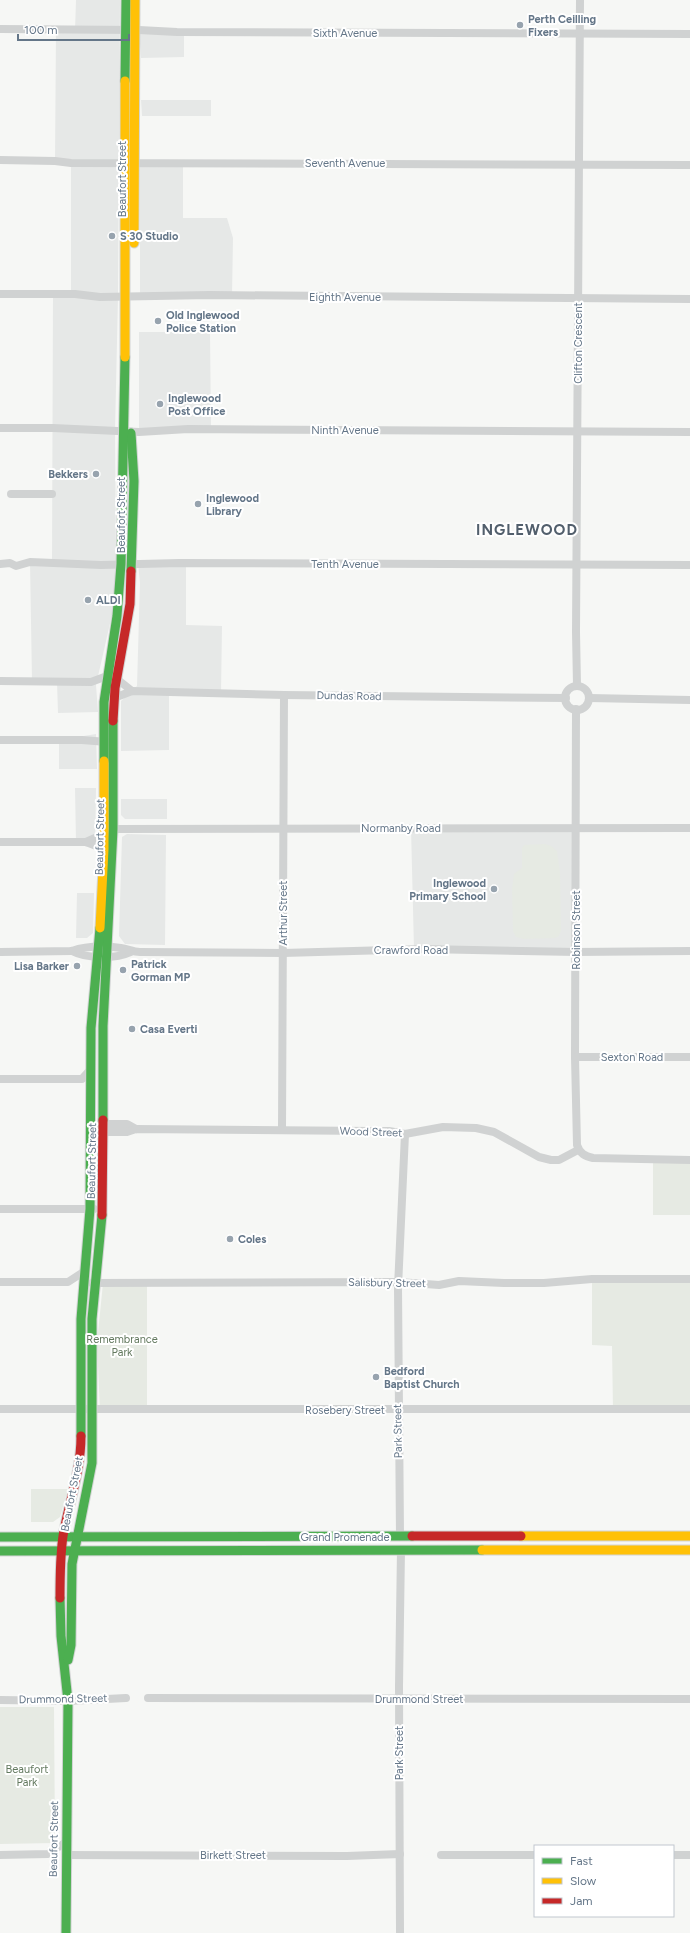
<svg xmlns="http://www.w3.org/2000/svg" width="690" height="1933" viewBox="0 0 690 1933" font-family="Figtree,sans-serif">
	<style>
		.built { fill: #e6e8e7 }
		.green { fill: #e6eae3 }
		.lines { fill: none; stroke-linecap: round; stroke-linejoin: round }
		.fast-casing { stroke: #d2d4d4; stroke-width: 11 }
		.slow-casing { stroke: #d2d4d4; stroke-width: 11 }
		.jam-casing { stroke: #d2d4d4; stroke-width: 11 }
		.street { stroke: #d0d2d2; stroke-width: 8 }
		.fast { stroke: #4caf50; stroke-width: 9 }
		.slow { stroke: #ffc107; stroke-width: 9 }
		.jam { stroke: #c62828; stroke-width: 9 }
		.poi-dot { fill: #97a3ae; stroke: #fff; stroke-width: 1.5 }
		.labels { text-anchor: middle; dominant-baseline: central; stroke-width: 4; stroke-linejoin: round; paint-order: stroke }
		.poi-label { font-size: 11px; font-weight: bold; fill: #647688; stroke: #fff; text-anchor: start }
		.street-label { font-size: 11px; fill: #647688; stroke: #fff }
		.park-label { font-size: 11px; fill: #63795f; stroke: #fff }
		.district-label { font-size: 15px; font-weight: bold; letter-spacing: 1px; fill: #525f6c; stroke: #fff }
	</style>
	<rect width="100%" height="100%" fill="#f6f7f5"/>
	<g class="built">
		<path d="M76 0H120L118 297 115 431 116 565 114 606 96 685 98 712 58 713 57 682 32 681 30 562 52 563 53 294H71V164L55 161 56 30 75 31Z"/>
		<path d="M139 30 184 32V57L141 58Z"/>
		<path d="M141 100H211V116H142Z"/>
		<path d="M140 163H183V218H227L233 238 232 296 140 297Z"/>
		<path d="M139 332H210L211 429 139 432Z"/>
		<path d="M138 563 186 564V625L222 626 221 693 169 691V750L121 751V701L137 686 140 583Z"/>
		<path d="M96 734 97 769H59V740Z"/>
		<path d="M75 788H96L95 846 76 842Z"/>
		<path d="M121 799H167V819H125L121 815Z"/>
		<path d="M411 828 576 829V952L414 949Z"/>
		<path d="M127 834 166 835 165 945 125 944 119 936 122 837Z"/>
		<path d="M77 893H94L93 933 87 938H76Z"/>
	</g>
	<g class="green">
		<path d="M545 844 551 846 557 851 560 872 561 931 558 937 554 938 524 939 516 937 513 931 512 889 514 874 522 868V848L524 845Z"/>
		<path d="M690 1161V1215H653V1162Z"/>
		<path d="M592 1279H690V1409L613 1410 612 1346 592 1345Z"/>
		<path d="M103 1283H147V1410H100L97 1343Z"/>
		<path d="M31 1489H68L60 1517 53 1522H31Z"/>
		<path d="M0 1707H54L55 1843 0 1844Z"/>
	</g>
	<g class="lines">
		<defs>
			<g id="fast">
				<path d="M125 81 126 0"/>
				<path d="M131 433 134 481 131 571"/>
				<path d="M104 761V702L117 616 121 564 125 357"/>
				<path d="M103 1120V1026L113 829V721"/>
				<path d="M81 1436V1319L90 1209 91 1028 100 928"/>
				<path d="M0 1537 412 1536"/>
				<path d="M0 1551 482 1550"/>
				<path d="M60 1598 61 1636 68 1701 66 1933"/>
				<path d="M68 1660 71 1645 72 1564 92 1463V1319L102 1215"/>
			</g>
			<g id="slow">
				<path d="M134 243 135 0"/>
				<path d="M125 357V81"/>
				<path d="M100 928 104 849V761"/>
				<path d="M521 1536H690"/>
				<path d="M482 1550H690"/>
			</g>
			<g id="jam">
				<path d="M113 721 115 688 130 604 131 571"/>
				<path d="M102 1215 103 1120"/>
				<path d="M412 1536H521"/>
				<path d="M60 1598C60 1578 60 1557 63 1536 69 1502 81 1471 81 1436"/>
			</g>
		</defs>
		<use href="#fast" class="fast-casing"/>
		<use href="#slow" class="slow-casing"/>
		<use href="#jam" class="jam-casing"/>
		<g class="street">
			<path d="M0 29 139 30 177 32 690 34"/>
			<path d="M0 160 55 161 71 163 690 165"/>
			<path d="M0 294H75L100 297 210 295 690 299"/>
			<path d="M0 428H53L139 432 188 429 690 432"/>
			<path d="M11 494H52"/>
			<path d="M0 564 10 563 16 566 30 562 101 565 179 563 690 565"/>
			<path d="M117 679 132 691"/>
			<path d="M0 681 91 682 107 676"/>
			<path d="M577 686 576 632 580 0"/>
			<circle cx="577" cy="698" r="12"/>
			<path d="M114 698 132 691 284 695 566 698"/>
			<path d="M589 698 690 700"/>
			<path d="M576 709 575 1057 577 1145C580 1154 585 1156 593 1158L690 1160"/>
			<path d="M0 740H82L107 742"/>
			<path d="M113 829 690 828"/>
			<path d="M0 842H86L104 849"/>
			<path d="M86 842 104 834"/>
			<path d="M72 951C87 959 116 959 131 952"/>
			<path d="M0 952 72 951C86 946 106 946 121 948 128 949 133 952 140 952L283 953 424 949 576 952 690 951"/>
			<path d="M575 1057H690"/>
			<path d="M0 1079H82L91 1069"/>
			<path d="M100 1124H127L136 1129"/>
			<path d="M282 1130 284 695"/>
			<path d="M99 1132H127L136 1129 370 1131H389L405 1134 443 1127 476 1128 494 1132 539 1157 551 1160H559L578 1150"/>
			<path d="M0 1209H94"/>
			<path d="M0 1282H68L85 1271"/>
			<path d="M92 1283 399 1282 439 1285 459 1281 504 1283H544L592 1279H690"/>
			<path d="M0 1409H690"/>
			<path d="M400 1536 398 1287 405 1134"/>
			<path d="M148 1698 690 1699"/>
			<path d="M0 1700 68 1701 126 1698"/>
			<path d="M0 1855 48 1854 66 1842"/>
			<path d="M66 1855 347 1856 400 1854"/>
			<path d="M441 1855H535"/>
			<path d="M673 1855H690"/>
			<path d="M400 1933 399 1686 401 1549"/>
		</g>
		<use href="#fast" class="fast"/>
		<use href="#slow" class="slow"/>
		<use href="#jam" class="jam"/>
	</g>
	<g class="poi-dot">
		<circle cx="520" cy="25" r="4"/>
		<circle cx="112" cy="236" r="4"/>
		<circle cx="158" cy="321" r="4"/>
		<circle cx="160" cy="404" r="4"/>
		<circle cx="96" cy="474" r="4"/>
		<circle cx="198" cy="504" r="4"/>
		<circle cx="88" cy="600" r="4"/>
		<circle cx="494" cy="889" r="4"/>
		<circle cx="77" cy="966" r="4"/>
		<circle cx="123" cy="970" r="4"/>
		<circle cx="132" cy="1029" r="4"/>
		<circle cx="230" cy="1239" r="4"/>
		<circle cx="376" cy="1377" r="4"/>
	</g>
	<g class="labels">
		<g class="poi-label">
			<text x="528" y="19">Perth Ceilling<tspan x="528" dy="13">Fixers</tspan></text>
			<text x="120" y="236">S 30 Studio</text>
			<text x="166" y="315">Old Inglewood<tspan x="166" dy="13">Police Station</tspan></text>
			<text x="168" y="398">Inglewood<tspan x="168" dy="13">Post Office</tspan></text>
			<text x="88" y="474" text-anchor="end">Bekkers</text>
			<text x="206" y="498">Inglewood<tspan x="206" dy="13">Library</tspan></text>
			<text x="96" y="600">ALDI</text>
			<text x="486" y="883" text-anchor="end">Inglewood<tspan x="486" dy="13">Primary School</tspan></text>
			<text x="131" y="964">Patrick<tspan x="131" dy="13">Gorman MP</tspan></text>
			<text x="69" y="966" text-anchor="end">Lisa Barker</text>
			<text x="140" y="1029">Casa Everti</text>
			<text x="238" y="1239">Coles</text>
			<text x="384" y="1371">Bedford<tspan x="384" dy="13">Baptist Church</tspan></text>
		</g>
		<g class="street-label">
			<text x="345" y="33">Sixth Avenue</text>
			<text x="345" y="163">Seventh Avenue</text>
			<text transform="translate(122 179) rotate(-90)">Beaufort Street</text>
			<text x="345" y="297">Eighth Avenue</text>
			<text transform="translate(578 343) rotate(-90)">Clifton Crescent</text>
			<text x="345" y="430">Ninth Avenue</text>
			<text transform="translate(121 515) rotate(-90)">Beaufort Street</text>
			<text x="345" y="564">Tenth Avenue</text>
			<text transform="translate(349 696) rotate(1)">Dundas Road</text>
			<text x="401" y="828">Normanby Road</text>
			<text transform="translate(100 837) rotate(-89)">Beaufort Street</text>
			<text transform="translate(283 913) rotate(-90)">Arthur Street</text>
			<text transform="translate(576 930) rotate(-90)">Robinson Street</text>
			<text x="411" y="950">Crawford Road</text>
			<text x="632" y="1057">Sexton Road</text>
			<text transform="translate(371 1132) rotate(2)">Wood Street</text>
			<text transform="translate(92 1161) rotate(-89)">Beaufort Street</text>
			<text transform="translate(387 1283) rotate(1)">Salisbury Street</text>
			<text x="345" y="1410">Rosebery Street</text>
			<text transform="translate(398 1431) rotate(-91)">Park Street</text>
			<text transform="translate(72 1494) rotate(-79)">Beaufort Street</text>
			<text x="345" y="1537">Grand Promenade</text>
			<text transform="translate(63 1699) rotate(-1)">Drummond Street</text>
			<text x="419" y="1699">Drummond Street</text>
			<text transform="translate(399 1753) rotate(-90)">Park Street</text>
			<text transform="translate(54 1839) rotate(-89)">Beaufort Street</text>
			<text x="233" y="1855">Birkett Street</text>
		</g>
		<g class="park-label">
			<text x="122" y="1339">Remembrance<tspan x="122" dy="13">Park</tspan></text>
			<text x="27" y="1769">Beaufort<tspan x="27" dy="13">Park</tspan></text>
		</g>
		<g class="district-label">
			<text x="527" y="530">INGLEWOOD</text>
		</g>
	</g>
	<rect x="534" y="1845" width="140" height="72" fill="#ffffff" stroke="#c1c8cf"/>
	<rect x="542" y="1858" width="20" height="6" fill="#4caf50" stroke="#c1c8cf"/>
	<text x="570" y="1865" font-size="12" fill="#647688">Fast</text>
	<rect x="542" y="1878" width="20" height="6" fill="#ffc107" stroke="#c1c8cf"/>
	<text x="570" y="1885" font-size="12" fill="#647688">Slow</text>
	<rect x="542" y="1898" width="20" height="6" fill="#c62828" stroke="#c1c8cf"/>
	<text x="570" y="1905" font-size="12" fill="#647688">Jam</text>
	<path d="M18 34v6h111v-6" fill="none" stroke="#647688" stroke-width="2"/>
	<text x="24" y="34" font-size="12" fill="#647688" stroke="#ffffff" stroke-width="3" paint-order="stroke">100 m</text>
</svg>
